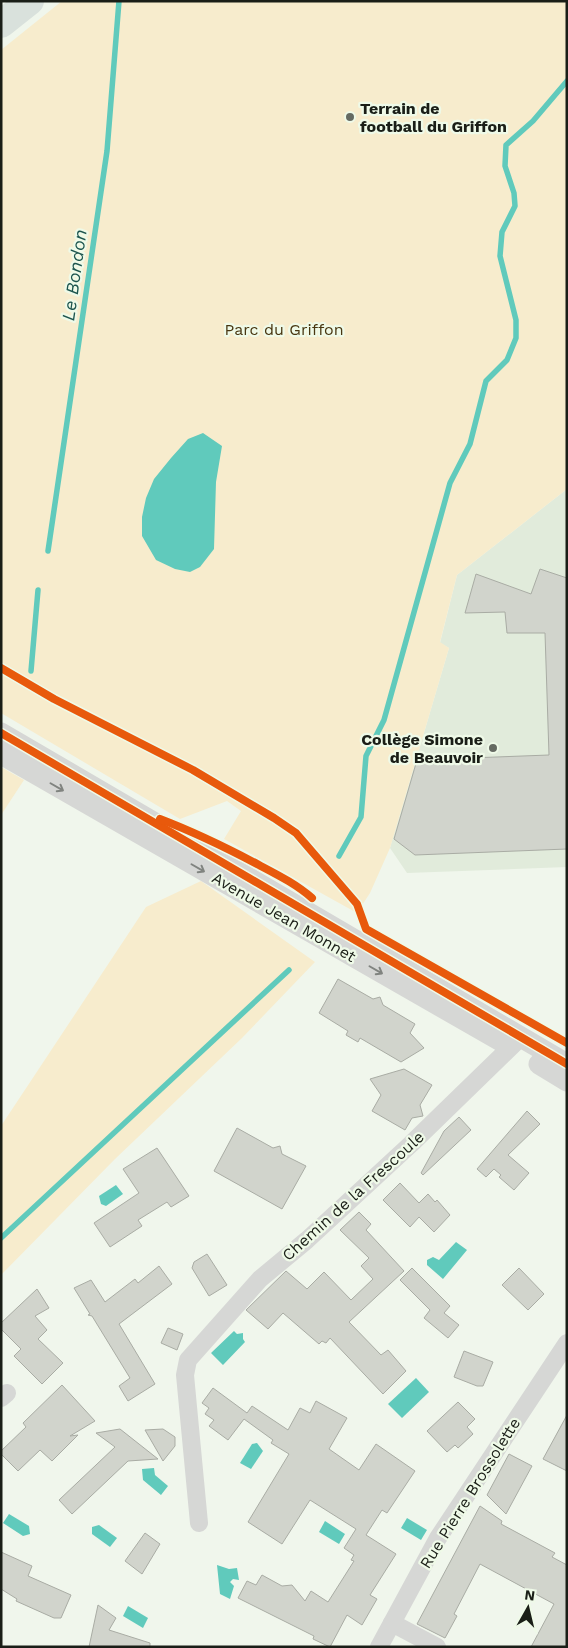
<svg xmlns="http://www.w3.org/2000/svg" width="568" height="1648" viewBox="0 0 568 1648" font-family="'Work Sans',sans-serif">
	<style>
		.built { fill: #e1ebdb }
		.green { fill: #f7eccd }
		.water { fill: #60cabc }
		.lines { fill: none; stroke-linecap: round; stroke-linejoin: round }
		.stream { stroke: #60cabc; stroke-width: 5.5 }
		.building { fill: #d1d4cc; stroke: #a9aca4 }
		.minor { stroke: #d6d7d5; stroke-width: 18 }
		.tertiary { stroke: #d6d7d5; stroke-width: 21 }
		.trunk { stroke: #d9e1dc; stroke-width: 28 }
		.cycleway-casing { stroke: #effae8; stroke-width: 11 }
		.cycleway { stroke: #e8590c; stroke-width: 8 }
		.oneway { stroke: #818480 }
		.poi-dot { fill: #656a62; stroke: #effae8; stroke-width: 2 }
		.labels { text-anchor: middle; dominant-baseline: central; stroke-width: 4.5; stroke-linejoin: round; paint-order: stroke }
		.poi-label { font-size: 16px; font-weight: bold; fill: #1a1e17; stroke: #effae8; text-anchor: start }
		.park-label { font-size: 16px; fill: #483610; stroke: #effae8 }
		.street-label { font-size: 16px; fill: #1a1e17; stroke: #effae8 }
		.water-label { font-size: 18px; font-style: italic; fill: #1d554e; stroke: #effae8 }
	</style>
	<rect width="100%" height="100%" fill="#f0f6ec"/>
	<path class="built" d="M567 489V867L407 873 390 848 449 648 440 643 457 575Z"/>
	<g class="green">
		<path d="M62 1H567V489L457 575 440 642 449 648 390 848 370 893 357 913 224 839 241 811 227 801 180 819 1 713V50Z"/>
		<path d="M1 767 24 780 1 815Z"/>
		<path d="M201 881 315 962 242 1038 115 1159 1 1275V1126L146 907Z"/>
	</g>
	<g class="water">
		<path d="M203 433 222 446 216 482 214 549 200 567 190 572 175 569 156 560 142 536V517L146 498 154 479 171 458 188 439Z"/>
		<path d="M116 1185 123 1194 106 1206 101 1204 99 1196Z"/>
		<path d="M456 1242 467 1250 443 1279 427 1265V1260L433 1257 439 1260Z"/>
		<path d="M234 1331 237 1334 243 1333V1339L245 1342 223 1365 211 1353Z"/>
		<path d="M416 1378 429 1392 402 1418 388 1404Z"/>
		<path d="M257 1443 263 1451 251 1469 240 1463 252 1444Z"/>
		<path d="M154 1468 155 1475 168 1486 161 1495 143 1480 142 1469Z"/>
		<path d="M9 1514 29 1526 30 1534 23 1536 3 1523Z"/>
		<path d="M407 1518 427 1530 421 1540 401 1528Z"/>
		<path d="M325 1521 345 1534 339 1544 319 1532Z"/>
		<path d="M99 1525 117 1538 110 1547 92 1534V1527Z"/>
		<path d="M217 1565 229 1569 237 1568 239 1580 233 1579 230 1582 234 1586 230 1599 220 1594Z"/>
		<path d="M128 1606 148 1618 143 1628 123 1616Z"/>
	</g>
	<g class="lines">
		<g class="stream">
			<path d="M48 551 107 151 119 1"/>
			<path d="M31 671 38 590"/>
			<path d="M339 856 361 817 366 756 384 720 450 483 470 444 486 381 507 360 516 338V320L500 256 502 232 515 206 514 193 505 166 506 145 533 121 567 81"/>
			<path d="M1 1238 289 970"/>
		</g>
	</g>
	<g class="building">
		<path d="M540 569 567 578V849L415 855 394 839 417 760 549 755 545 633H507L505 612 465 613 476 574 531 594Z"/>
		<path d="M338 979 373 999 380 997 383 1005 415 1024 410 1033 424 1048 401 1062 360 1038 358 1042 346 1035 348 1031 319 1013Z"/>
		<path d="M404 1069 432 1085 420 1105 423 1116 412 1118 405 1130 372 1111 381 1095 370 1079Z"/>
		<path d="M527 1111 540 1124 508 1155 529 1173 514 1190 499 1177 501 1175 494 1169 486 1177 477 1169Z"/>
		<path d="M459 1117 471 1130 423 1175 421 1173 444 1131Z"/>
		<path d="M237 1128 273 1148 280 1146 282 1154 306 1166 282 1209 214 1171Z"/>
		<path d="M157 1148 189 1196 171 1207 167 1202 138 1220 142 1226 110 1247 94 1223 139 1193 123 1169Z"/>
		<path d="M400 1183 419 1203 428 1194 435 1202 437 1200 450 1215 434 1232 419 1217 410 1227 383 1200Z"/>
		<path d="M359 1212 371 1224 366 1230 404 1271 349 1322 381 1355 388 1350 406 1371 383 1394 330 1338 326 1343 322 1341 319 1344 283 1313 268 1329 246 1310 286 1271 307 1289 324 1272 351 1300 373 1279 361 1266 369 1258 340 1230Z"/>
		<path d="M207 1254 227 1285 209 1296 192 1268 194 1262Z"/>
		<path d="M159 1266 172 1284 119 1324 155 1384 128 1401 119 1386 130 1378 92 1316 88 1315 90 1314 74 1288 91 1280 105 1302 135 1279 138 1283Z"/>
		<path d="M412 1268 450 1306 444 1313 459 1325 448 1338 424 1318 430 1310 400 1280Z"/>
		<path d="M519 1268 544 1294 528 1310 502 1285Z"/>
		<path d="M37 1289 49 1308 35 1316 47 1330 38 1339 63 1363 42 1384 14 1356 21 1349 1 1329V1323Z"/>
		<path d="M168 1328 183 1334 177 1350 161 1343Z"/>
		<path d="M464 1351 493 1362 483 1386H477L454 1377Z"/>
		<path d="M62 1385 95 1421 70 1436 78 1435 52 1461 40 1450 18 1471 1 1454V1451L26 1427 23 1423Z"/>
		<path d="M213 1388 247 1413 252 1406 288 1430 300 1408 310 1413 316 1401 347 1418 329 1449 359 1470 376 1444 415 1471 387 1513 382 1510 366 1535 396 1554 370 1595 377 1599 362 1625 347 1615 330 1647 313 1639 314 1636 238 1598 247 1581 256 1585 262 1575 282 1586 292 1585 305 1601 311 1591 328 1602 354 1561 351 1560 354 1555 344 1548 356 1529 310 1500 282 1544 248 1522 289 1454 271 1443 273 1440 244 1419 228 1440 209 1426 214 1420 205 1414 209 1408 202 1403Z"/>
		<path d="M458 1402 475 1419 467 1427 473 1434 458 1448 455 1445 447 1452 427 1431Z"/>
		<path d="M567 1415V1471L543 1459Z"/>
		<path d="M120 1429 158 1459 128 1461 72 1514 59 1500 115 1447 96 1433Z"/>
		<path d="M163 1429 175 1437V1446L163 1461 145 1430Z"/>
		<path d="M509 1454 532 1466 506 1514 487 1495Z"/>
		<path d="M480 1506 502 1521 501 1524 555 1553 552 1557 567 1565V1647H531L554 1604 480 1564 454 1614 457 1616 445 1638 417 1624Z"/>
		<path d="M145 1533 160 1544 142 1574 125 1561Z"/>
		<path d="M1 1552 32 1566 28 1576 71 1595 61 1618H54L16 1601 17 1599 1 1589Z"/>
		<path d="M98 1605 116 1618 109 1630 150 1643V1647H89Z"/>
	</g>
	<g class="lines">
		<g class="minor">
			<path d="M1 1398 7 1393"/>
			<path d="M199 1523 185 1375 188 1360 260 1279 307 1240 411 1144 521 1037"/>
			<path d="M392 1623 437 1647"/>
			<path d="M379 1647 438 1538 567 1343"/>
		</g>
		<g class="tertiary">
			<path d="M1 733 567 1064"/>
			<path d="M1 754 506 1044"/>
			<path d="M539 1064 567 1081"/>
		</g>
		<path class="trunk" d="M1 24 30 1"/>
		<defs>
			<g id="cycleway">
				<path d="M1 668 54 699 193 770 274 818 296 833 357 904 366 929 567 1043"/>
				<path d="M1 733 567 1064"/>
				<path d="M160 819C194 832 227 848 259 865 278 875 296 884 312 898"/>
			</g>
		</defs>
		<use href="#cycleway" class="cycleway-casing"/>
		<use href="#cycleway" class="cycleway"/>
	</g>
	<defs><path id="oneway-shaft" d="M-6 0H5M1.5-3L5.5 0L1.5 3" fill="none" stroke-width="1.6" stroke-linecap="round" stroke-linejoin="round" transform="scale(1.25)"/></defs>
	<g class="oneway">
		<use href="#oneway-shaft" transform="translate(57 787) rotate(30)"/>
		<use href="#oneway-shaft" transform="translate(198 868) rotate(30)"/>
		<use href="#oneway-shaft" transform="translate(376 970) rotate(30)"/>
	</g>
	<g class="poi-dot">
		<circle cx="350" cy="117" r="5"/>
		<circle cx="493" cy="748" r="5"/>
	</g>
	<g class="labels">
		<g class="poi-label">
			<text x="360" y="108">Terrain de<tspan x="360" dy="18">football du Griffon</tspan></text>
			<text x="483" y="739" text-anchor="end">Collège Simone<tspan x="483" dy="18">de Beauvoir</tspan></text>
		</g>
		<g class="park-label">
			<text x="284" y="329">Parc du Griffon</text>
		</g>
		<g class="street-label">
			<text transform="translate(284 917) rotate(30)">Avenue Jean Monnet</text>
			<text transform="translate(353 1196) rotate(-42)">Chemin de la Frescoule</text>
			<text transform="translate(470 1493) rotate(-58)">Rue Pierre Brossolette</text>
		</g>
		<g class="water-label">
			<text transform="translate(74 275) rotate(-82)">Le Bondon</text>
		</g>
	</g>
	<rect width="568" height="1648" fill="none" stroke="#1a1e17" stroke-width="5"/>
	<g transform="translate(528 1608) rotate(8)" stroke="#effae8" stroke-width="4" paint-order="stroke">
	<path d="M0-4L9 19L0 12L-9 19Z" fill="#1a1e17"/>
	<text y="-8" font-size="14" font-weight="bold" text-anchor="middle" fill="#1a1e17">N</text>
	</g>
</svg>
